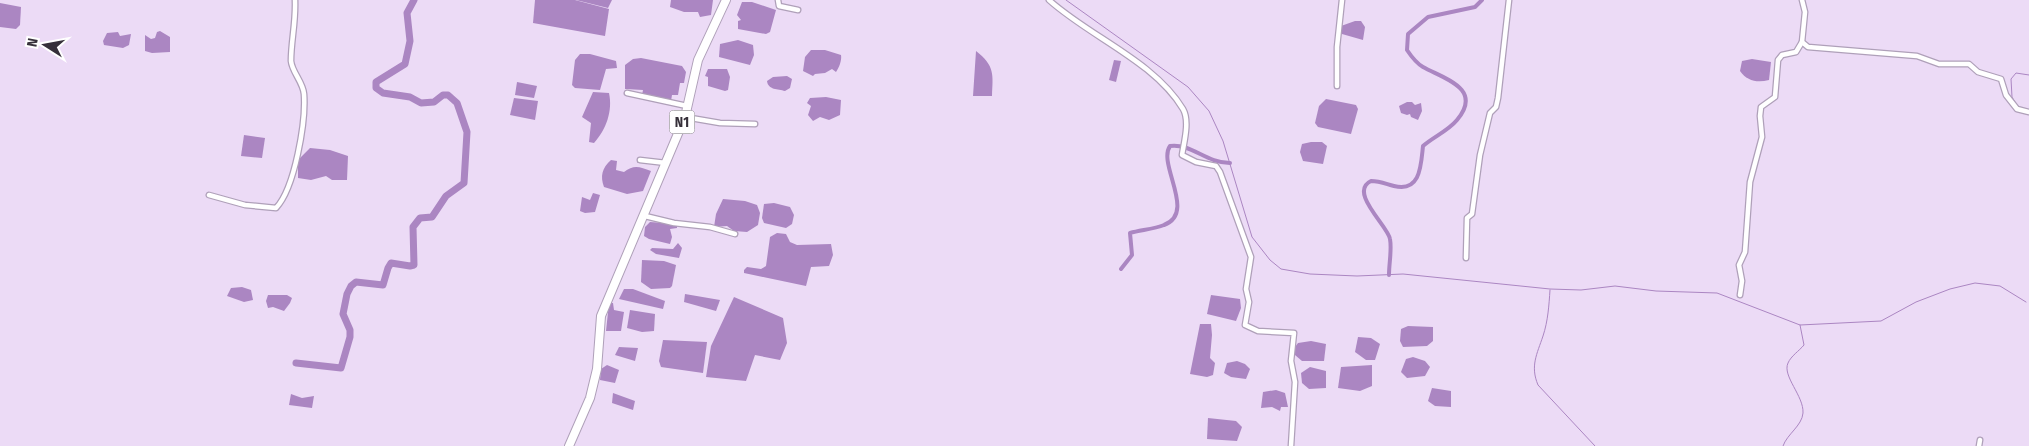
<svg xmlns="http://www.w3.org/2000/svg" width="2029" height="446" viewBox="0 0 2029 446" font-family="'Fira Sans Condensed',sans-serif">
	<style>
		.water { fill: #ab86c2 }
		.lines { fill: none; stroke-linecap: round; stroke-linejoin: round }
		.stream { stroke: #ab86c2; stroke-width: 1 }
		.canal { stroke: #ab86c2; stroke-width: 4 }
		.river { stroke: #ab86c2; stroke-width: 7 }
		.street-casing { stroke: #afa0b9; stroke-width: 7 }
		.highway-casing { stroke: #afa0b9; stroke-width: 10 }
		.street { stroke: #fff; stroke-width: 4.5 }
		.highway { stroke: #fff; stroke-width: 8 }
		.labels { text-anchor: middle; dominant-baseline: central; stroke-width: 4; stroke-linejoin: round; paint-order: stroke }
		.shield { fill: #fff; stroke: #726e75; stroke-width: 1 }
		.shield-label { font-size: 14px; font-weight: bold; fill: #36303a }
	</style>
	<rect width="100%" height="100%" fill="#ecdbf6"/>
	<g class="water">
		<path d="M535 0H575L609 9 605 36 533 23Z"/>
		<path d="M576 0H612L608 8Z"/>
		<path d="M671 0H713L711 15 700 17 698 12H684L670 7Z"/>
		<path d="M742 2H752L776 10 770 32 766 34 738 29V21L741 20 737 15Z"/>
		<path d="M0 3 21 7 20 25 16 29 0 27Z"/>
		<path d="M1355 21H1361L1365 27 1363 40 1342 34 1341 26Z"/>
		<path d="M160 31 170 37V52L152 53 145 51V35L151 39 155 38 157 32Z"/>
		<path d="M118 32 120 36 131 34 129 45 123 48 104 45 103 41 107 33Z"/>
		<path d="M738 40 753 45 754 55 750 65 719 57 720 44Z"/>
		<path d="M811 50H825L841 55C842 60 839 68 836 72L832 69 825 73 815 74 813 76 803 71 805 57Z"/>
		<path d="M976 51C995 66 993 74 992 96H973Z"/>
		<path d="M580 54H590L616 61 617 68 606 69 600 90 575 88 572 85 575 60Z"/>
		<path d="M641 58 682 66 686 72 684 83H680L678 95H672L671 101 642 95 643 90 625 89V65L633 59Z"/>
		<path d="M1752 59 1771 62 1769 80C1757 83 1747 81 1740 71L1742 61Z"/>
		<path d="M1114 60 1121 61 1116 82 1109 80Z"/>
		<path d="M708 69H727L730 77 728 90 725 91 708 86V77L705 76Z"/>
		<path d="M787 76 792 79 790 88 785 91C778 89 768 90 767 81L773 77Z"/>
		<path d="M517 82 537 86 534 98 515 95Z"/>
		<path d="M593 92 609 93C613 111 606 130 594 143L589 142 591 123 582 117Z"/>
		<path d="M826 97 841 100 840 115 829 120 820 117 813 121 808 115 811 106 807 103 810 98Z"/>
		<path d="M514 98 538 101 535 120 510 115Z"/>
		<path d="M1326 99 1356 105 1358 109 1351 134 1318 127 1315 123 1319 106Z"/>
		<path d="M1407 102H1412L1415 105 1421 103 1422 111 1418 120 1411 117 1410 114 1407 115 1401 113 1399 106Z"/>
		<path d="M244 135 265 138 262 158 241 156Z"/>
		<path d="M1311 142H1322L1327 146 1323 164 1303 161 1300 152 1302 144Z"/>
		<path d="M310 148 330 150 348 156 347 180H332L326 176 311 180 298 178V160Z"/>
		<path d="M611 160 617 161 616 170 624 172C634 164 640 167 651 171L643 191 627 194 604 187C600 176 602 168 611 160Z"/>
		<path d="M593 193 600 195 595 212 585 213 580 211 582 197 590 200Z"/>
		<path d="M723 199 745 201 757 205 760 213 758 225 747 232 734 231 727 226 714 227 716 214Z"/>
		<path d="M774 203 790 207 794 215 792 224 786 228 764 223 762 218 764 204Z"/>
		<path d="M650 222 677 224V228L670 229 672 237 670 244 649 239 644 236 645 227Z"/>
		<path d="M777 233 786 234 790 242 797 245 831 244 833 255 829 266 811 267 806 286 744 273V270L747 267 761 269 766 266 770 237Z"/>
		<path d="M678 243 682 248 679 258 656 254 650 250 652 248 673 249Z"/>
		<path d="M642 260 664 261 676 265 672 286 670 288 651 289 641 282Z"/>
		<path d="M242 287 251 290 253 300 244 302 227 296 231 288Z"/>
		<path d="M624 289H633L665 301 663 309 619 299Z"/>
		<path d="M685 294 720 300 716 311 684 302Z"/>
		<path d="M268 295H287L292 298 290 303 284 311 273 307 268 308 266 301Z"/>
		<path d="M1211 295 1240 299 1241 308 1236 321 1207 314Z"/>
		<path d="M734 297 783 318 787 343 780 360 755 355 746 381 706 377 711 346Z"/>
		<path d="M609 303H613L614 310 624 312 621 331H606Z"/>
		<path d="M630 310 655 314 654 331 642 332 627 328Z"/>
		<path d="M1200 324H1211L1212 335 1210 358 1215 363 1213 375 1207 377 1190 374Z"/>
		<path d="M1408 326 1433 327V341L1427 346 1403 347 1400 341 1401 329Z"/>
		<path d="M1358 337 1371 338 1380 344 1375 360H1366L1355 352Z"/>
		<path d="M663 340 707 342 703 373 661 367 659 361Z"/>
		<path d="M1311 341 1326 344 1324 361H1302L1295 355V347L1298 343Z"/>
		<path d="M619 347 638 348 635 361 615 355Z"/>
		<path d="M1413 357 1425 361 1430 367 1425 376 1407 378 1401 372 1406 359Z"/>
		<path d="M1237 361 1245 364 1250 369 1246 379 1231 377 1224 373 1227 363Z"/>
		<path d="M607 365 619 370 615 383 600 380 601 369Z"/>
		<path d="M1372 365V386L1360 391 1338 388 1341 367Z"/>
		<path d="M1310 367 1326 371V388L1309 389 1302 383 1301 373Z"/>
		<path d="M1432 388 1451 391V407L1435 406 1428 401Z"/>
		<path d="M1276 390 1285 393 1288 407H1281L1280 411 1272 407 1261 408 1263 392Z"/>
		<path d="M613 393 635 401 633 410 612 403Z"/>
		<path d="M291 394 302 398 314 396 312 408 289 405Z"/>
		<path d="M1208 418 1236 421 1242 427 1237 441 1207 439Z"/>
	</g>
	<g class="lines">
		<g class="stream">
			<path d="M1066 0 1188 87 1209 111 1223 141 1252 237 1270 260 1281 269 1310 274 1357 276 1403 274 1550 289 1581 290 1615 286 1656 291 1717 293 1800 325 1881 321 1916 302 1950 289 1975 283 2000 286 2026 302"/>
			<path d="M2016 104 2012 97 2011 79 2016 73 2029 75"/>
			<path d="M1550 290C1549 305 1548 321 1543 336 1537 354 1530 366 1538 385L1595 446"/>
			<path d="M1783 446C1787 434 1802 426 1803 413 1804 396 1782 376 1788 363 1791 356 1799 351 1804 345L1800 325"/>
		</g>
		<g class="canal">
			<path d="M1121 269 1132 255 1130 233C1141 230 1154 229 1164 225 1197 213 1157 164 1170 146 1191 143 1206 163 1230 163"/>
			<path d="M1389 275C1389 263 1392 250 1390 239 1388 226 1348 192 1371 181 1380 181 1386 184 1394 186 1421 193 1421 164 1423 146 1433 137 1448 131 1457 120 1484 88 1442 78 1423 67 1416 63 1411 56 1407 50L1408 34 1428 17 1475 7 1482 0"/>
		</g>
		<path class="river" d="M296 363 341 368 350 337V330L343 314 347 294 351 286 356 282 383 285 388 268 391 263 410 266 414 265 413 227 420 218 432 217 446 196 464 183 467 132 457 103 448 95H443L434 102 421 103 410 97 383 93 376 88V82L405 64 410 41 407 13 414 0"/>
		<defs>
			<g id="street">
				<path d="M778 0 779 6 798 10"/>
				<path d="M1049 0C1090 37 1154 61 1183 109 1190 121 1184 142 1182 155L1196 162 1216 166 1220 172 1251 257 1246 289 1249 302 1245 325 1258 331 1294 333 1291 361 1295 382 1291 446"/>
				<path d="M1802 0 1805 12 1802 42 1808 47 1917 56 1939 64H1969L1978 72 2001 79 2006 95 2017 109 2029 112"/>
				<path d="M1337 86V47L1342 0"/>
				<path d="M627 93 687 106"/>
				<path d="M685 117 720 123 755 124"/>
				<path d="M640 160 666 163"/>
				<path d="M209 195 245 205 276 208C295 188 306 121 304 94 303 82 292 72 291 61 291 41 296 22 295 0"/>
				<path d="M645 216 674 223 710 227 735 234"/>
				<path d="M1466 258 1467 218 1472 214 1480 155 1490 113 1496 107 1498 98 1509 0"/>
				<path d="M1740 295 1742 281 1739 265 1745 252 1750 182 1762 137 1760 116 1761 107 1775 97 1778 60 1782 55 1796 52 1802 42"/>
				<path d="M1979 446 1980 440"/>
			</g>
			<path id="highway" d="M569 446 590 398 597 369 601 316 685 117 698 60 726 0"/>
		</defs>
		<use href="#street" class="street-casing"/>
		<use href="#highway" class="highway-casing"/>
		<use href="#street" class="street"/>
		<use href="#highway" class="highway"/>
	</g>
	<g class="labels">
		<rect class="shield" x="669.5" y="110.5" width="25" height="23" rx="4"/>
		<g class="shield-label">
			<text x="682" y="122">N1</text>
		</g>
	</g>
	<g transform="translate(45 45) rotate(281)" stroke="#ffffff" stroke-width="4" paint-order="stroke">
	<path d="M0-4L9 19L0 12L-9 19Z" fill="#36303a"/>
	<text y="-8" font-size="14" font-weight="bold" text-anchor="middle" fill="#36303a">N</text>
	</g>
</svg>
